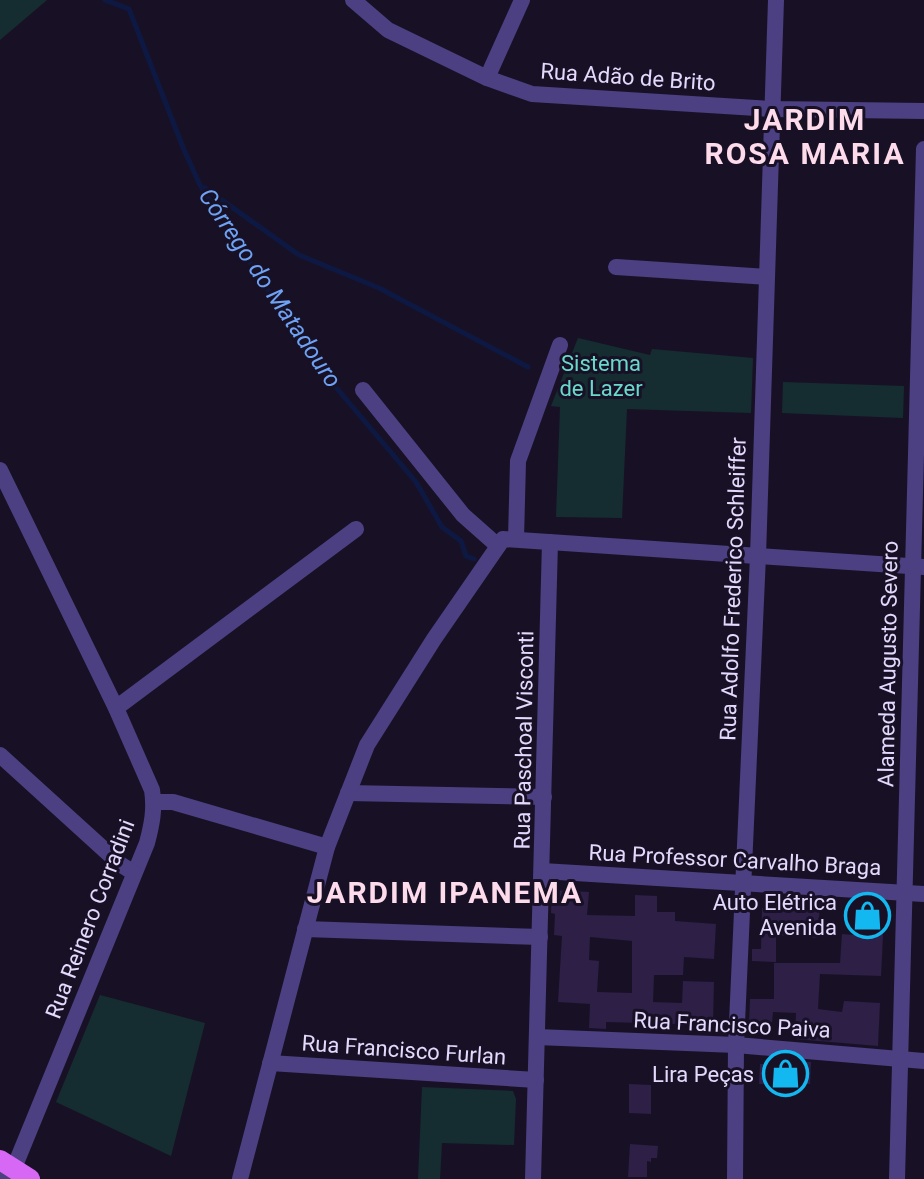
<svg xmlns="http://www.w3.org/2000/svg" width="924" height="1179" viewBox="0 0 924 1179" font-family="Roboto,sans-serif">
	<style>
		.green { fill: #152d30 }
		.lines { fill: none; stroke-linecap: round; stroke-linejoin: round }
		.stream { stroke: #0e1943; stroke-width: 5 }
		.building { fill: #2d1f46; fill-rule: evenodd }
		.minor { stroke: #4c4082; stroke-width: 16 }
		.major { stroke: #d668f5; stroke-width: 20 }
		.labels { text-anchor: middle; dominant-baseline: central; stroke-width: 6; stroke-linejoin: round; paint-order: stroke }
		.street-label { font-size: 22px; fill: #e3d9fd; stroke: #181126 }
		.park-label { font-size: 22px; fill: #69d9ce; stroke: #181126 }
		.poi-label { font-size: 22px; fill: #e3d9fd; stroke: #181126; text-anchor: end }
		.water-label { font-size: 24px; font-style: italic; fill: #6ea2f5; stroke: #181126 }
		.district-label { font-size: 30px; font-weight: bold; letter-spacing: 2px; fill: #fddbeb; stroke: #181126 }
	</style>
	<rect width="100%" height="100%" fill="#181126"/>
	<g class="green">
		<path d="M0 0H47L0 40Z"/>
		<path d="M578 338 650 355 652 349 753 358 751 413 627 409 622 518 556 517 560 407 551 406Z"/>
		<path d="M783 382 904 386 903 418 782 413Z"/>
		<path d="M100 995 205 1023 171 1156 56 1102Z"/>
		<path d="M422 1087 513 1091 516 1099 514 1145 442 1143 440 1179H418Z"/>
	</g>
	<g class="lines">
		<g class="stream">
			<path d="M105 0 129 9 184 150 200 185 313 360 416 482 442 527 461 541 466 556 474 559"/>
			<path d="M205 188 299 255 379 288 528 367"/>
		</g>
	</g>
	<g class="building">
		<path d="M552 890 589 892 587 915 635 916V895L657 896V912H675V921L716 924 714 959 684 957 683 975H654L653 1002 682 1003 683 981 714 982 713 1025 606 1022V1029L589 1028 590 1004 558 1002 562 936 554 935 555 914 551 913ZM590 937 632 941V993L597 992 599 961 589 960Z"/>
		<path d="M778 899 820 902 818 938 776 935V962L752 961V949H761L762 908 777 909Z"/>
		<path d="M856 905 880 906 883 936 881 976 820 974 818 1009 842 1012 844 1001 880 1003 878 1046 795 1039 796 1013 773 1012 772 1023H749L750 999H774V963H840L842 934 854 935Z"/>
		<path d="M795 1061 811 1062 810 1084H759L760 1064 795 1065Z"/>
		<path d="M629 1084 651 1085V1114L629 1113Z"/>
		<path d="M630 1144 658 1146 657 1158H651V1162L647 1161V1177H628Z"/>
	</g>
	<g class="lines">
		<g class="minor">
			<path d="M353 0 388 30 487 78 532 94 771 109 924 111"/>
			<path d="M487 78 522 0"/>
			<path d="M616 267 767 277"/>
			<path d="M363 390 463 515 498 546"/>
			<path d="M0 470 116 708 152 790C155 809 152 824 147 843L14 1168"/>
			<path d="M516 539 518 461 560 345"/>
			<path d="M116 708 356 529"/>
			<path d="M0 755 120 864 134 873"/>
			<path d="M348 793 544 797"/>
			<path d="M154 802H173L327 847"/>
			<path d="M542 871 924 894"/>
			<path d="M305 929 540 937"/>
			<path d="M537 1037 736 1045 924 1061"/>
			<path d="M270 1063 536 1080"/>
			<path d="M0 1176 6 1179"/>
			<path d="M240 1179 327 847 367 745 434 639 503 539 924 567"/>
			<path d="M533 1179 550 542"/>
			<path d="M735 1179 736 1045 758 556 776 0"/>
			<path d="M897 1179C908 836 913 492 924 149"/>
		</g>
		<path class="major" d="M0 1160 30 1179"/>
	</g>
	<defs>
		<symbol id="shop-ring" viewBox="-11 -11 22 22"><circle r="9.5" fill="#181126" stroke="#12b8ef" stroke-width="1.5"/><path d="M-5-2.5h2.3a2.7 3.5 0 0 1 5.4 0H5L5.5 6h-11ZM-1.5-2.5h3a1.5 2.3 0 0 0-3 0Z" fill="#12b8ef"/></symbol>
	</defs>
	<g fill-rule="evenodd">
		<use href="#shop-ring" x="842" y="890" width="51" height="51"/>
		<use href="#shop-ring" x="760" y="1048" width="51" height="51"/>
	</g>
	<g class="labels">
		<g class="street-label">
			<text transform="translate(628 77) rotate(4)">Rua Adão de Brito</text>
			<text transform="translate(733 589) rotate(-88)">Rua Adolfo Frederico Schleiffer</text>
			<text transform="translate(888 664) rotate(-89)">Alameda Augusto Severo</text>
			<text transform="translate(524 740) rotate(-89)">Rua Paschoal Visconti</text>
			<text transform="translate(735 860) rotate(3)">Rua Professor Carvalho Braga</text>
			<text transform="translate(90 919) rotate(-69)">Rua Reinero Corradini</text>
			<text transform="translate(732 1025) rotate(3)">Rua Francisco Paiva</text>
			<text transform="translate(404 1050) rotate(4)">Rua Francisco Furlan</text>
		</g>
		<g class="park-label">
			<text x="601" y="363">Sistema<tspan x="601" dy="25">de Lazer</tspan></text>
		</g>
		<g class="poi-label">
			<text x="837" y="902">Auto Elétrica<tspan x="837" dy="25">Avenida</tspan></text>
			<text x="754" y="1074">Lira Peças</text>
		</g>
		<g class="water-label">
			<text transform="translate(270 288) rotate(56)">Córrego do Matadouro</text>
		</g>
		<g class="district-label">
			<text x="805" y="119">JARDIM<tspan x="805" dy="34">ROSA MARIA</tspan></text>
			<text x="445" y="892">JARDIM IPANEMA</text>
		</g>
	</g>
</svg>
